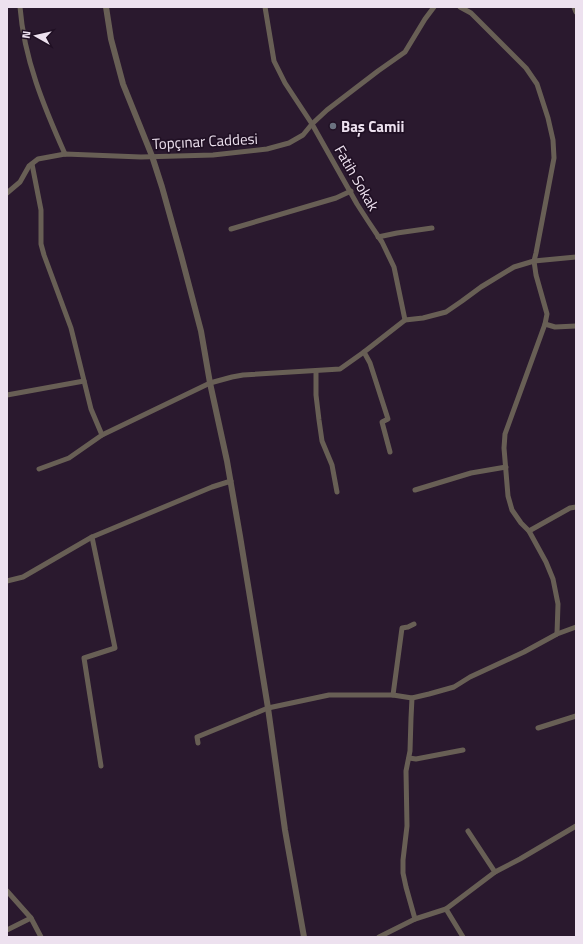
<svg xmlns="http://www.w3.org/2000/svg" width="583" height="944" viewBox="0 0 583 944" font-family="'Titillium Web',sans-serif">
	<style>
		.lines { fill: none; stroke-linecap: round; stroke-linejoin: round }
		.minor { stroke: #685f55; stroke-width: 5 }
		.tertiary { stroke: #685f55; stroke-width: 6 }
		.worship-dot { fill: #6b7280; stroke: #201024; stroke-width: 1.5 }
		.labels { text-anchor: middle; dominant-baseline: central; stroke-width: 3.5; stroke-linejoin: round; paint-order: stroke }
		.poi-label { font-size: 15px; font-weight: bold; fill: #ede1ef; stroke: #201024; text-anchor: start }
		.street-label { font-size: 15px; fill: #ede1ef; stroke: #201024 }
	</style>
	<rect width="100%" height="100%" fill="#2a192e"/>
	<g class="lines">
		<g class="minor">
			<path d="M20 7C24 59 44 107 65 154"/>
			<path d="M265 7 274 61 285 83 312 124 357 204 368 221 382 242 394 267 405 320"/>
			<path d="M460 7 471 13 526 68 537 84 548 118 553 140 554 158 536 253 534 261 536 275 547 314 545 324 505 434 504 448 508 496 512 510 521 523 529 531 546 562 553 579 558 604 557 634"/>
			<path d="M574 7 576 12"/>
			<path d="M32 164 41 210V244L44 255 71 328 91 409 102 435"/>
			<path d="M7 193 20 182 29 166 38 159 65 154 141 157 213 155 267 149 289 143 303 135 312 124 327 110 378 71 405 52 425 19 434 7"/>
			<path d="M231 229 336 198 351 191"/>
			<path d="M378 237 397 233 432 228"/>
			<path d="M545 324 555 327 576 326"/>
			<path d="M364 352 370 363 388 419 382 422 390 452"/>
			<path d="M316 371V395L319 420 322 441 332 465 337 492"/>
			<path d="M7 395 84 381"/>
			<path d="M39 469 69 458 102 435 210 383 232 377 243 375 340 369 364 352 405 320 423 318 446 312 462 301 481 287 514 267 534 261 576 257"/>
			<path d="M415 490 471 473 506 467"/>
			<path d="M529 531 570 508 576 507"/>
			<path d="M92 537 115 648 84 658 101 766"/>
			<path d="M7 581 23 577 92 537 212 487 231 481"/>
			<path d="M393 695 402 628 408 627 414 624"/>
			<path d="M412 698 411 718 410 751 406 771 407 826 403 860V873L406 887 415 919"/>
			<path d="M538 728 576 716"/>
			<path d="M198 743 197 737 268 708 329 695H393L412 698 429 694 454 687 470 677 524 652 557 634 576 627"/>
			<path d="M409 758 416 759 463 750"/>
			<path d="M468 831 495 872"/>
			<path d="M7 891 31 918 41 937"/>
			<path d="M446 909 463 937"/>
			<path d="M7 930 31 918"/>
			<path d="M379 937 415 919 446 909 495 872 520 859 576 826"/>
		</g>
		<path class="tertiary" d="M106 7 111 39 123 84 152 156 162 187 181 255 201 331 210 383 227 461 240 536 268 708 285 830 304 937"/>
	</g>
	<circle class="worship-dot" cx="333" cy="126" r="4"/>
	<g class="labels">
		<g class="poi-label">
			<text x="341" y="126">Baş Camii</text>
		</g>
		<g class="street-label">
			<text transform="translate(205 141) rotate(-3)">Topçınar Caddesi</text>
			<text transform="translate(357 178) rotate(60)">Fatih Sokak</text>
		</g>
	</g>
	<rect width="583" height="944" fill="none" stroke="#ede1ef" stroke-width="16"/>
	<g transform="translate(36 36) rotate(278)" stroke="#201024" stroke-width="3" paint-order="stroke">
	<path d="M0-3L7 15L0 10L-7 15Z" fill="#ede1ef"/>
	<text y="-6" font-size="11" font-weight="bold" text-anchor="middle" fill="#ede1ef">N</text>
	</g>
</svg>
